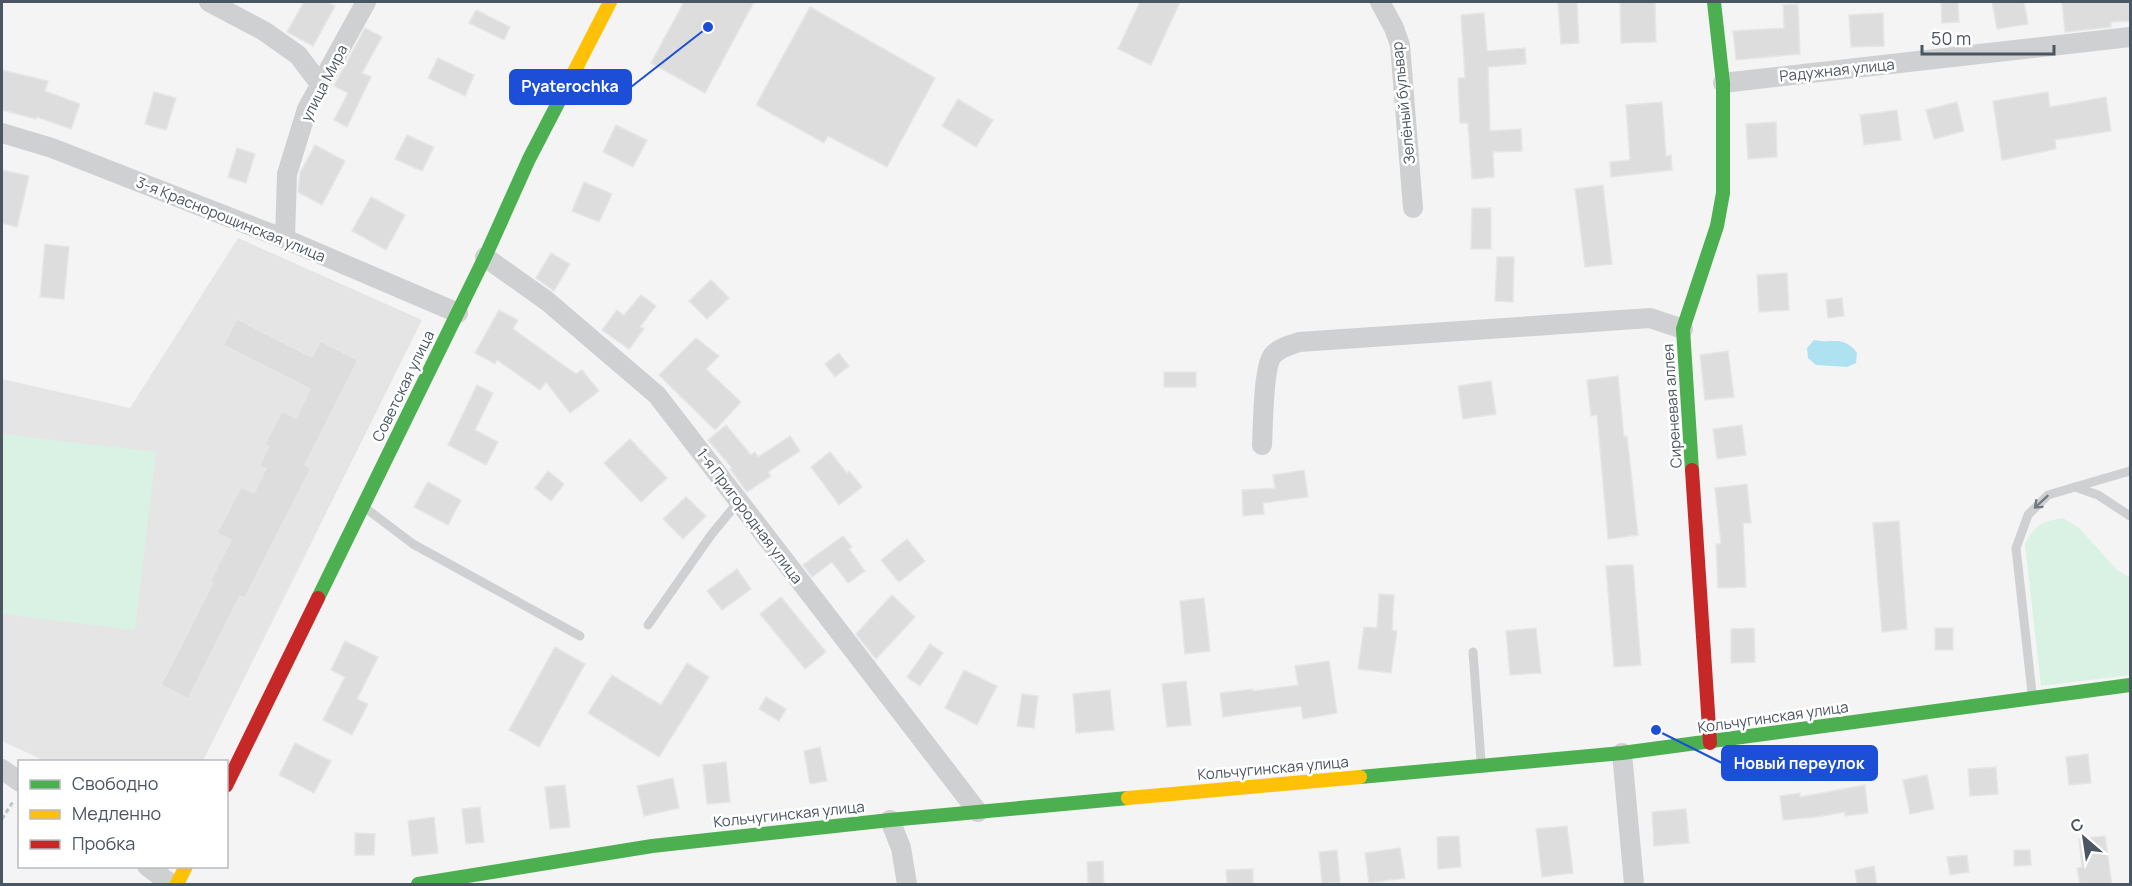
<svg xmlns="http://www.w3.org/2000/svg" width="2132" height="886" viewBox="0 0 2132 886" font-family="Manrope,sans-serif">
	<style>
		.education { fill: #e6e5e6 }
		.green { fill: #d9f2e3 }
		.water { fill: #aee2f0 }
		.building { fill: #ddddde; stroke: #e5e6e7; stroke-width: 1.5 }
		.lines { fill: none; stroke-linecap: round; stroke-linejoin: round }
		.path { stroke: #bcc7c4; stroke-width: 3; stroke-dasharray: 4.5 3; stroke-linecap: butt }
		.lane { stroke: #ced0d2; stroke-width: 9 }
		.street { stroke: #ced0d2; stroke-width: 20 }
		.fast { stroke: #4caf50; stroke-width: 14 }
		.slow { stroke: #ffc107; stroke-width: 14 }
		.jam { stroke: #c62828; stroke-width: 14 }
		.oneway { stroke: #727b83 }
		.labels { text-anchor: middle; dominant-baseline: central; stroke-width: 5; stroke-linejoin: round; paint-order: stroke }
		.street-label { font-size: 15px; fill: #4a5661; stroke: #fff }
		.leader { fill: none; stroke: #1d4ed8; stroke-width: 2 }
		.callout-dot { fill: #1d4ed8; stroke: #fff; stroke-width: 2 }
		.callout { fill: #1d4ed8; stroke: #1d4ed8; stroke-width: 2 }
		.callout-label { font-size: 16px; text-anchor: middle; font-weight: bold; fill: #fff }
	</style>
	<rect width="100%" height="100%" fill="#f4f4f4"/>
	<path class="education" d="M238 238 422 320 203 761H45L2 741V379L130 408Z"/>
	<g class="green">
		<path d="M2 434 156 452 135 630 2 614Z"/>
		<path d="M2063 518 2079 528 2117 570 2130 578V675L2041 686 2025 544C2034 525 2043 521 2063 518Z"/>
	</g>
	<path class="water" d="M1814 340C1833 344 1844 335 1857 353L1856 363 1847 367 1816 365 1808 358 1807 348Z"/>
	<g class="building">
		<path d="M304 2H327L335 6 313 46 287 32Z"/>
		<path d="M684 2H754L705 93 651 63Z"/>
		<path d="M1140 2H1180L1151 65 1118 49Z"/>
		<path d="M1558 2H1577L1579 43 1561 44Z"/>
		<path d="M1620 2H1655L1656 42 1621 43Z"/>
		<path d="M1941 2H1958L1959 22 1942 23Z"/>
		<path d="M1992 2H2024L2028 24 1997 29Z"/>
		<path d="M2062 2H2130V21L2111 22V27L2065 32Z"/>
		<path d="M1798 4 1800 54 1736 60 1733 31 1784 28 1783 5Z"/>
		<path d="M810 7 935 78 887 167 828 136 824 143 756 105Z"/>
		<path d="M476 10 510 27 504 40 469 23Z"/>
		<path d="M1484 13 1487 51 1525 48 1526 64 1488 67 1490 131 1521 129 1522 151 1493 152 1494 177 1472 179 1468 123H1460L1458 78H1465L1461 15Z"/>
		<path d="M1883 13 1884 46 1851 47 1849 15Z"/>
		<path d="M365 28 382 37 362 73 371 77 347 127 334 120 348 93 334 86Z"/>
		<path d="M438 58 474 75 465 96 428 78Z"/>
		<path d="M2 70 48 81 45 91 80 104 71 129 37 117 36 119 2 110Z"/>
		<path d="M154 92 176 98 166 130 145 124Z"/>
		<path d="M2048 92 2050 107 2106 97 2111 131 2055 140 2056 149 2002 160 1993 101Z"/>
		<path d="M958 99 993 120 976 147 942 126Z"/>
		<path d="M1662 102 1666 156 1671 155 1672 170 1611 177 1610 162 1630 160 1626 105Z"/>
		<path d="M1957 102 1964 131 1934 139 1926 110Z"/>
		<path d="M1897 110 1901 140 1864 145 1860 115Z"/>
		<path d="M1776 122 1777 157 1748 159 1746 124Z"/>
		<path d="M616 125 647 140 633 167 603 152Z"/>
		<path d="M407 135 434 147 422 171 395 159Z"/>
		<path d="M315 145 345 161 322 205 298 192 300 173Z"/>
		<path d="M237 148 255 154 246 183 228 177Z"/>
		<path d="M2 170 29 176 17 227 2 223Z"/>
		<path d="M584 182 612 194 599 222 572 211Z"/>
		<path d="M1603 185 1612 264 1585 267 1575 189Z"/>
		<path d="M371 197 405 215 386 250 352 231Z"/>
		<path d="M1472 208H1491V249H1471Z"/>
		<path d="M45 244 69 247 64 299 40 297Z"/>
		<path d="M551 253 570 264 554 291 536 278Z"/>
		<path d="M1497 257H1514L1513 302 1495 301Z"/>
		<path d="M1787 273 1789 310 1759 312 1757 275Z"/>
		<path d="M711 280 729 298 707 319 689 301Z"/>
		<path d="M641 295 656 306 640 327 644 329 629 349 602 330 617 310 624 315Z"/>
		<path d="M1842 298 1844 316 1828 318 1826 300Z"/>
		<path d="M499 310 518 320 513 329 576 374 582 370 599 391 570 413 546 382 540 390 497 360 495 364 475 353Z"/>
		<path d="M237 319 312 357 321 341 358 360 305 465 311 468 245 598 240 596 188 699 161 685 213 583 210 581 231 540 217 533 241 487 254 493 266 469 259 466 269 446 265 444 282 411 296 418 310 389 223 345Z"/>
		<path d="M696 338 719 356 706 369 741 402 715 430 659 375Z"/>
		<path d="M1728 351 1734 397 1705 400 1700 355Z"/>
		<path d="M839 353 849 366 835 377 825 364Z"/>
		<rect x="1164" y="372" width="32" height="15"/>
		<path d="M1618 376 1624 437 1627 436 1638 535 1608 539 1597 415 1591 416 1587 380Z"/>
		<path d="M1491 381 1496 414 1463 419 1458 386Z"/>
		<path d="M477 385 493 393 475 430 498 442 486 465 448 445Z"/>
		<path d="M726 425 751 455 755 452 758 457 790 436 800 451 768 472 771 476 747 492 730 469 732 468 708 440Z"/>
		<path d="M1742 425 1746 455 1717 459 1713 429Z"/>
		<path d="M630 439 667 478 641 502 604 463Z"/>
		<path d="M830 452 847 473 849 471 862 487 839 505 811 467Z"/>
		<path d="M1304 470 1308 497 1263 503 1264 514 1243 516 1242 490 1275 488 1273 475Z"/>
		<path d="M548 471 564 484 551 501 535 488Z"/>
		<path d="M428 482 461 500 448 525 414 507Z"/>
		<path d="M1747 484 1751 523H1743L1746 587 1718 588 1716 544H1721L1715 488Z"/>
		<path d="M686 497 706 516 683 539 663 519Z"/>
		<path d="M1899 521 1907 629 1882 632 1873 523Z"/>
		<path d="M843 536 852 547 849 549 865 571 848 583 832 562 812 577 803 565Z"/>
		<path d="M907 539 925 561 899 582 881 560Z"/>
		<path d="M1618 565H1633L1641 665 1614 667 1606 566Z"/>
		<path d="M737 569 751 589 722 610 707 591Z"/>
		<path d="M1379 594 1394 595 1392 630 1397 631 1391 673 1358 669 1364 627 1377 628Z"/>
		<path d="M892 595 915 617 876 659 856 634Z"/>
		<path d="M781 597 826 652 805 669 760 614Z"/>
		<path d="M1204 598 1210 651 1185 654 1180 601Z"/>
		<path d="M1536 628 1541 673 1510 675 1506 631Z"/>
		<path d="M1754 628 1755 662 1731 663V629Z"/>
		<rect x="1935" y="628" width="18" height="22"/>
		<path d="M345 641 378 657 357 699 368 704 352 735 323 720 345 677 331 670Z"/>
		<path d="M930 644 943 653 920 686 907 677Z"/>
		<path d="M555 647 585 664 539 747 509 730Z"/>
		<path d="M1329 661 1337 713 1303 719 1301 706 1223 717 1220 693 1253 689V691L1298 685 1295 666Z"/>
		<path d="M687 663 709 677 659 757 588 713 612 675 661 705Z"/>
		<path d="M964 670 997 686 977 725 945 708Z"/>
		<path d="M1186 681 1191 725 1167 727 1162 684Z"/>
		<path d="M1110 690 1114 730 1076 733 1073 694Z"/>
		<path d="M1022 694 1038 696 1034 728 1017 726Z"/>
		<path d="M766 697 786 709 779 721 759 709Z"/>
		<path d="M295 743 331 761 314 793 279 775Z"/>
		<path d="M820 747 827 781 810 784 804 751Z"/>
		<path d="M2088 754 2091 783 2069 785 2066 757Z"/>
		<path d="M726 762 730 802 707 804 703 765Z"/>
		<path d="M1996 767 1998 794 1970 796 1968 769Z"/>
		<path d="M1927 775 1934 809 1910 814 1903 780Z"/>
		<path d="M673 778 679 808 644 816 637 786Z"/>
		<path d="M565 785 570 827 550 829 545 787Z"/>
		<path d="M1865 785 1868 813 1845 816V812L1817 817 1783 820 1780 796 1800 793V797Z"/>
		<path d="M480 807 484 842 466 844 462 809Z"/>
		<path d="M1686 809 1689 843 1654 846 1652 812Z"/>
		<path d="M434 817 438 853 412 856 408 821Z"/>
		<path d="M1567 826 1573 873 1542 877 1536 829Z"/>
		<path d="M355 833 375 834 374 855H355Z"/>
		<path d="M1459 836 1461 867 1438 869 1437 837Z"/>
		<path d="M2105 836 2112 885H2080L2077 868 2082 867 2079 839Z"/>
		<path d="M1400 848 1405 878 1369 883 1365 853Z"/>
		<path d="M1337 850 1340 882 1322 884 1319 852Z"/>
		<path d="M2014 850H2030L2031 865 2014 866Z"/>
		<path d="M1967 855 1969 872 1950 875 1947 857Z"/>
		<path d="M1103 861 1104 885H1088L1087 862Z"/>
		<path d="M1874 866 1877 885H1857L1855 870Z"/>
		<path d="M1253 869V885H1227L1226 870Z"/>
	</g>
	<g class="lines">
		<path class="path" d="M2 819 14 800"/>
		<g class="lane">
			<path d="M2075 487 2130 471"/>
			<path d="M364 507 413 544 580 636"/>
			<path d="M648 625 711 535 739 501"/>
			<path d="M1473 652 1481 761"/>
			<path d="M2032 693 2016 548 2028 515 2048 495 2075 487 2098 495 2130 516"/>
		</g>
		<g class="street">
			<path d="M209 2 264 31 298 55 320 84"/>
			<path d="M1380 2 1394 28 1400 45 1413 208"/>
			<path d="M1723 83 2130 37"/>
			<path d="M2 133 52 148 285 239 458 313"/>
			<path d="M285 239 287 174 307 109 366 2"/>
			<path d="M485 257 547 301 657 395 978 812"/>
			<path d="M1262 445C1263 428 1263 366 1273 355 1279 348 1290 345 1299 342L1650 318 1683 329"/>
			<path d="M1622 753 1634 884"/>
			<path d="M2 769 20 782"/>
			<path d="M890 820 901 848 907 884"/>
			<path d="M147 866 171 884"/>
		</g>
		<g class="fast">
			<path d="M1692 470 1683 329 1717 226 1723 193V83L1714 2"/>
			<path d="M318 598 485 257 529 159 571 78"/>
			<path d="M1360 777 1622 753 2130 685"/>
			<path d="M418 884 652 846 890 820 1128 798"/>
		</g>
		<g class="slow">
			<path d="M571 78 610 2"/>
			<path d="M1128 798 1360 777"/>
			<path d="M177 884 186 866"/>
		</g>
		<g class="jam">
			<path d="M1692 470 1710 743"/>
			<path d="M226 786 318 598"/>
		</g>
	</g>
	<defs><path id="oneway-shaft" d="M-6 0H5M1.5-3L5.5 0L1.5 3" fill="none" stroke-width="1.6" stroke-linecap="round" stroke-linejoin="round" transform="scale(1.5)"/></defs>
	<use class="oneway" href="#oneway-shaft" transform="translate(2041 502) rotate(137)"/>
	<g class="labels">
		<g class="street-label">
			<text transform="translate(1837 70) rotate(-6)">Радужная улица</text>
			<text transform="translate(324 83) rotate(-63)">улица Мира</text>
			<text transform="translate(1403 103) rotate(-96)">Зелёный бульвар</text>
			<text transform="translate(231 219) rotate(22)">3-я Краснорощинская улица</text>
			<text transform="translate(403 386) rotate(-64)">Советская улица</text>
			<text transform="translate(1672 406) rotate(-94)">Сиреневая аллея</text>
			<text transform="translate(750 516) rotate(53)">1-я Пригородная улица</text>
			<text transform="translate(1773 717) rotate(-8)">Кольчугинская улица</text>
			<text transform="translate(1273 768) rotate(-5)">Кольчугинская улица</text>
			<text transform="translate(789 814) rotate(-6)">Кольчугинская улица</text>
		</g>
	</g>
	<path class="leader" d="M708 27L631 87M1656 730L1722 763"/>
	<g class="callout-dot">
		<circle cx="708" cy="27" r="6"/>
		<circle cx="1656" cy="730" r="6"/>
	</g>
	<g class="callout">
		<rect x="510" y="70" width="121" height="34" rx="6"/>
		<rect x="1722" y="746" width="155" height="34" rx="6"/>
	</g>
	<g class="callout-label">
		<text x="570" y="92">Pyaterochka</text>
		<text x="1799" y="769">Новый переулок</text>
	</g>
	<rect width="2132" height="886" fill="none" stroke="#4a5661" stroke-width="6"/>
	<rect x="18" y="760" width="210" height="108" fill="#ffffff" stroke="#b7bbc0" stroke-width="1.5"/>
	<rect x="30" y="780" width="30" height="9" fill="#4caf50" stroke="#b7bbc0" stroke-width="1.5"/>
	<text x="72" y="790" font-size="18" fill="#4a5661">Свободно</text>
	<rect x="30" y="810" width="30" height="9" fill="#ffc107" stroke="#b7bbc0" stroke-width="1.5"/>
	<text x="72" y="820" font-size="18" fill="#4a5661">Медленно</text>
	<rect x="30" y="840" width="30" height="9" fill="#c62828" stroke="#b7bbc0" stroke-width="1.5"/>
	<text x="72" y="850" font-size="18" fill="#4a5661">Пробка</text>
	<g transform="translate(2084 838) rotate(331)" stroke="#ffffff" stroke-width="4.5" paint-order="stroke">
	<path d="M0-4.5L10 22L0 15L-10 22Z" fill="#4a5661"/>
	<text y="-9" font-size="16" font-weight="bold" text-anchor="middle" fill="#4a5661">С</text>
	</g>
	<path d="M1922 45v9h132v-9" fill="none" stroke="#4a5661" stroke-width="3"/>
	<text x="1931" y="45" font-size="18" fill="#4a5661" stroke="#ffffff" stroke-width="4.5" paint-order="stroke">50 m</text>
</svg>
